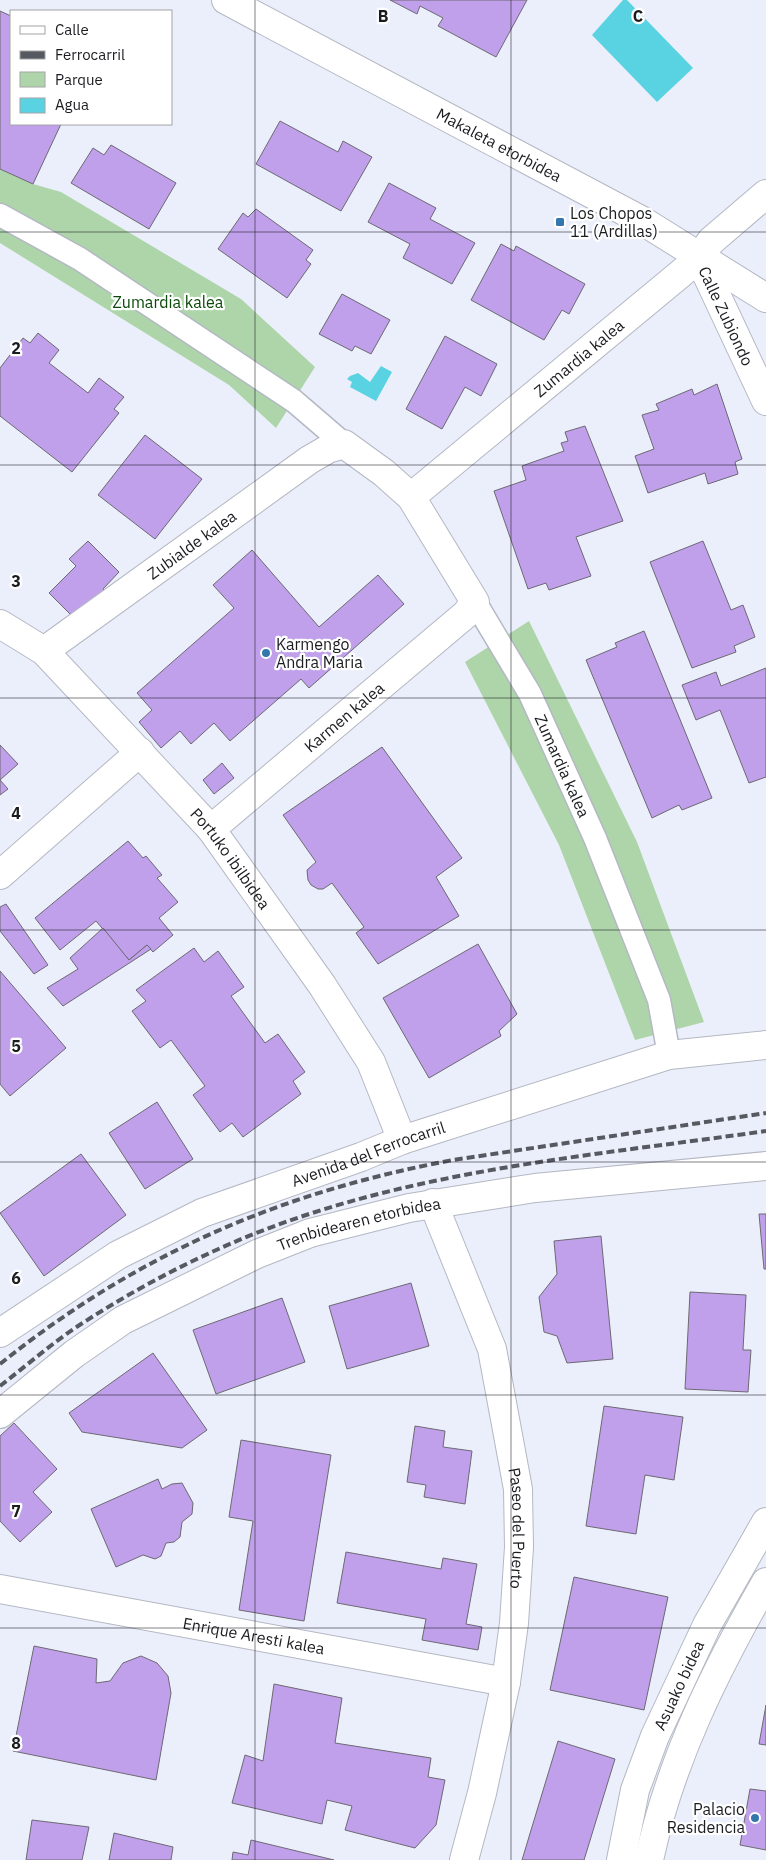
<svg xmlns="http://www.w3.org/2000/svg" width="766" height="1860" viewBox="0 0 766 1860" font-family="'IBM Plex Sans',sans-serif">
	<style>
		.green { fill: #add5a9 }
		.water { fill: #59d2e2 }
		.building { fill: #c0a0ea; stroke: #6d6973 }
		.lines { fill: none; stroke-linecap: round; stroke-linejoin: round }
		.pedestrian-casing { stroke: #b4b8c3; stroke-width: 25 }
		.minor-casing { stroke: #b4b8c3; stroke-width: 30 }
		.tertiary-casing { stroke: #b4b8c3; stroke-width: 30 }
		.primary-casing { stroke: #b4b8c3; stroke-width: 30 }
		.pedestrian { stroke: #fff; stroke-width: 22 }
		.minor { stroke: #fff; stroke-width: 28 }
		.tertiary { stroke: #fff; stroke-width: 28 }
		.primary { stroke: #fff; stroke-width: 28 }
		.rail { stroke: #575960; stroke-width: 4; stroke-dasharray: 8 4; stroke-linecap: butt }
		.grid { fill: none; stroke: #1b1c20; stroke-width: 1; stroke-opacity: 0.55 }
		.poi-dot { fill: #3377ac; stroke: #fff; stroke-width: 2 }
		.labels { text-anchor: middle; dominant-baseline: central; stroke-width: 4.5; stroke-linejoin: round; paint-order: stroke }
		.street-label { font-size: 16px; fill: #1b1c20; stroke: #fff }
		.poi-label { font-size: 16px; fill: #1b1c20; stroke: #fff; text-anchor: start }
		.park-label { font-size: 16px; fill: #0b4a0a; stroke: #fff }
		.grid-label { font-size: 16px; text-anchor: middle; font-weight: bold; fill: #1b1c20; stroke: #fff; stroke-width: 4.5; stroke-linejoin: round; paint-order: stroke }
	</style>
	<rect width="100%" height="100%" fill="#ebeffb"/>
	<g class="green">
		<path d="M0 169 33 184 61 192 241 299 315 367 276 428 229 385 0 243Z"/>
		<path d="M529 621 637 842 704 1022 635 1040 559 845 465 662Z"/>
	</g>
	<g class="water">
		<path d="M623 0H627L693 68 657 102 592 35Z"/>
		<path d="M381 366 392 372 376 401 350 387 352 382 347 379 350 376 358 373 370 382Z"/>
	</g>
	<g class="building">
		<path d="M390 0H527L496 57 438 26 443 18 420 6 417 14Z"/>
		<path d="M0 11 11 16V124H61L33 184 0 169Z"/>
		<path d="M280 121 338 152 343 141 372 157 341 211 256 164Z"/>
		<path d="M111 145 176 183 149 229 71 183 93 148 104 155Z"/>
		<path d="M389 183 436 208 430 219 475 243 452 284 403 258 410 244 368 222Z"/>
		<path d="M256 209 313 250 306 260 311 264 287 298 218 249 243 213 248 217Z"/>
		<path d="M501 244 514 251 516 246 585 284 569 314 562 310 544 340 471 300Z"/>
		<path d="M342 294 390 320 371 354 355 346 352 351 319 334Z"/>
		<path d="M38 333 59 350 49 363 88 393 99 378 124 397 114 409 119 413 72 472 0 416V368L23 338 30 343Z"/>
		<path d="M445 336 497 364 481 396 465 387 442 429 406 409Z"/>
		<path d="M717 384 742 459 735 462 738 474 708 484 705 473 648 493 635 456 654 449 642 415 659 410 656 404 692 389 694 395Z"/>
		<path d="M585 426 623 521 576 537 591 576 549 590 546 583 528 589 494 491 526 480 522 466 564 451 561 443 568 441 565 432Z"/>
		<path d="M145 435 202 479 155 539 98 495Z"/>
		<path d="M88 541 119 572 103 589 105 591 76 620 49 593 76 566 69 559Z"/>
		<path d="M703 541 731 610 743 605 755 637 734 646 736 652 692 668 650 562Z"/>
		<path d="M252 550 319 627 378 575 404 604 309 688 301 679 230 741 214 723 191 744 180 731 161 748 139 722 152 710 137 693 234 608 213 585Z"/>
		<path d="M644 631 712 798 682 810 679 805 652 818 586 660 617 647 615 643Z"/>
		<path d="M766 668V777L749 783 720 710 696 720 682 685 716 672 721 686Z"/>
		<path d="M0 745 18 764 0 780 8 789 0 795Z"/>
		<path d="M382 747 462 858 436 877 459 916 378 964 356 933 364 927 332 883 323 889H318L311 885 308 880 307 870 316 862 283 815Z"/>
		<path d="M222 763 234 778 214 794 203 780Z"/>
		<path d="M128 841 143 858 146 856 162 875 157 878 178 902 159 918 173 935 153 952 147 945 129 960 96 921 60 950 35 918Z"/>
		<path d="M6 904 48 965 34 974 0 931V907Z"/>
		<path d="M103 928 129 960 147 945 151 949 63 1006 47 988 78 969 70 958Z"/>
		<path d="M478 944 517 1014 499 1031 501 1036 429 1078 383 998Z"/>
		<path d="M194 948 204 962 218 951 244 987 231 996 265 1043 278 1034 305 1072 293 1081 301 1094 243 1137 232 1123 220 1132 193 1095 205 1086 171 1040 160 1048 132 1011 146 1001 136 990Z"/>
		<path d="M0 971 66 1048 10 1096 0 1084Z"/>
		<path d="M157 1102 193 1159 145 1189 109 1133Z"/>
		<path d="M81 1154 126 1215 44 1276 0 1213Z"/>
		<path d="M759 1214H766V1269H764Z"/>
		<path d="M601 1236 613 1359 567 1363 557 1336 544 1332 539 1297 557 1274 554 1241Z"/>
		<path d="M411 1283 429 1346 347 1369 329 1306Z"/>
		<path d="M690 1292 746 1295 743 1350H751L748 1392 685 1389Z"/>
		<path d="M282 1298 305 1362 216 1394 193 1330Z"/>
		<path d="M153 1353 207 1430 182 1448 82 1432 69 1413Z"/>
		<path d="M604 1406 683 1417 674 1480 645 1475 636 1534 586 1526Z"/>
		<path d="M14 1423 57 1469 33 1492 52 1512 20 1542 0 1521V1436Z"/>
		<path d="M415 1426 445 1431 443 1447 472 1451 465 1504 424 1497 426 1485 407 1482Z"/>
		<path d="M241 1440 331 1455 304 1621 239 1610 253 1521 229 1517Z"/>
		<path d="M158 1479 162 1489 172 1484 182 1483 193 1503 192 1514 182 1522 180 1537 174 1542 166 1543 161 1556 155 1559 143 1555 116 1567 91 1509Z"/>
		<path d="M346 1552 441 1569 443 1558 477 1564 466 1624 482 1627 478 1650 422 1640 426 1619 337 1603Z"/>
		<path d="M574 1577 668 1597 644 1710 550 1690Z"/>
		<path d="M34 1646 97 1659 96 1683 110 1681 123 1663 141 1656 157 1663 168 1676 171 1693 156 1780 13 1751Z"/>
		<path d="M274 1684 342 1698 335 1743 431 1758 428 1777 445 1780 436 1825 415 1848 345 1830 352 1806 327 1800 322 1824 232 1803 245 1755 263 1761Z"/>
		<path d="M766 1705V1745L759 1744Z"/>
		<path d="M558 1741 615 1759 584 1860H522Z"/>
		<path d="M750 1789 766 1791V1850L740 1845Z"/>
		<path d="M32 1820 89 1827 82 1860H26Z"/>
		<path d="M114 1833 173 1847 171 1860H109Z"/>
		<path d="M251 1840 334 1860H232L233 1852 248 1855Z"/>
	</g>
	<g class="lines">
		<defs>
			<g id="pedestrian">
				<path d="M0 215 80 259 294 401 344 444"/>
				<path id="s1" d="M475 602 530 694 595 838 659 1000 669 1055"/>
			</g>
			<g id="minor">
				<path id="s2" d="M699 258 766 401"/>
				<path id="s3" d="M411 497 679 275 699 258 711 241 766 194"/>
				<path id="s4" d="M0 624 44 651 211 829 322 985 371 1062 402 1140"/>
				<path id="s5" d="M44 651 309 460 328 449 344 444 384 473 411 497 475 602 466 614 211 829"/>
				<path d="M0 875 140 752"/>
				<path id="s6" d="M433 1203 492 1349 518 1489 519 1547 514 1623 506 1682 482 1793 464 1860"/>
				<path id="s7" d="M0 1333 118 1255 202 1213 361 1157 402 1140 669 1055 766 1045"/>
				<path id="s8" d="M0 1414 74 1354 123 1320 257 1254 310 1233 409 1208 535 1188 766 1166"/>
				<path id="s9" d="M0 1589 506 1682"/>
			</g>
			<g id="tertiary">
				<path id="s10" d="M226 0 641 220 766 298"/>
			</g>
			<g id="primary">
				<path id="s11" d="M621 1860 635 1790 655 1736 707 1625 766 1522"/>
				<path d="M649 1860C670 1761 716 1669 766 1582"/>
			</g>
		</defs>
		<use href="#pedestrian" class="pedestrian-casing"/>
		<use href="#minor" class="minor-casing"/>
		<use href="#tertiary" class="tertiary-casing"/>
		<use href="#primary" class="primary-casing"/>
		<use href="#pedestrian" class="pedestrian"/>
		<use href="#minor" class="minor"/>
		<use href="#tertiary" class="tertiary"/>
		<use href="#primary" class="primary"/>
		<g class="rail">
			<path d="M0 1364C137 1254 281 1192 453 1160L766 1113"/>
			<path d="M0 1386C26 1366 51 1344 78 1326 124 1296 173 1269 223 1247 393 1171 584 1157 766 1131"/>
		</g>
	</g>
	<path class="grid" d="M255 0V1860M511 0V1860M0 232H766M0 465H766M0 698H766M0 930H766M0 1162H766M0 1395H766M0 1628H766"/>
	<g class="poi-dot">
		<rect x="555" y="217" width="10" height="10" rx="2.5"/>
		<circle cx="266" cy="653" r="5"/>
		<circle cx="755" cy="1818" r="5"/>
	</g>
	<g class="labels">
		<g class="street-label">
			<text stroke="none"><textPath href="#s10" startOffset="309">Makaleta etorbidea</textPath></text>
			<text stroke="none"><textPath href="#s2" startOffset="64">Calle Zubiondo</textPath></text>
			<text stroke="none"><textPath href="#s3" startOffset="218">Zumardia kalea</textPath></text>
			<text stroke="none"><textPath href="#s5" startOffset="182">Zubialde kalea</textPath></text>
			<text transform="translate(344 717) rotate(-40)">Karmen kalea</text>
			<text stroke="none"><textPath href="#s1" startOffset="186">Zumardia kalea</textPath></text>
			<text stroke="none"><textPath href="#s4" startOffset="331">Portuko ibilbidea</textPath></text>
			<text stroke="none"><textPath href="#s7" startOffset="412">Avenida del Ferrocarril</textPath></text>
			<text stroke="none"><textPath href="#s8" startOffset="411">Trenbidearen etorbidea</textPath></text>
			<text stroke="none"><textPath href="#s6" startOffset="339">Paseo del Puerto</textPath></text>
			<text stroke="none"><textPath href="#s9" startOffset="258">Enrique Aresti kalea</textPath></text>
			<text stroke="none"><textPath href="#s11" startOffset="185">Asuako bidea</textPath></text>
		</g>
		<g class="poi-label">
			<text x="570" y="213">Los Chopos<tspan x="570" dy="18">11 (Ardillas)</tspan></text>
			<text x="276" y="644">Karmengo<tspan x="276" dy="18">Andra Maria</tspan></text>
			<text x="745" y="1809" text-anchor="end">Palacio<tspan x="745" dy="18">Residencia</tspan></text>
		</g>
		<g class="park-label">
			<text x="168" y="302">Zumardia kalea</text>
		</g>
	</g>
	<g class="grid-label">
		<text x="383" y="22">B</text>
		<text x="638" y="22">C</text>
		<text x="16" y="354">2</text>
		<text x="16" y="587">3</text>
		<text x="16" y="819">4</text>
		<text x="16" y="1052">5</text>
		<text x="16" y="1284">6</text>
		<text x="16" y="1517">7</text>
		<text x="16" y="1749">8</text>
	</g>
	<rect x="10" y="10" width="162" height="115" fill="#ffffff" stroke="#a4a4a6"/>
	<rect x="20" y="26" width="25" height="8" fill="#ffffff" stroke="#a4a4a6"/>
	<text x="55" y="35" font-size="15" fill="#1b1c20">Calle</text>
	<rect x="20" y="51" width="25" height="8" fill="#575960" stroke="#a4a4a6"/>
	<text x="55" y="60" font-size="15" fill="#1b1c20">Ferrocarril</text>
	<rect x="20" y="72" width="25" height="15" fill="#add5a9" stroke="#a4a4a6"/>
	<text x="55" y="85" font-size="15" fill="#1b1c20">Parque</text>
	<rect x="20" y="98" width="25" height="15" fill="#59d2e2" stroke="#a4a4a6"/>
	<text x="55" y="110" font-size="15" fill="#1b1c20">Agua</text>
</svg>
